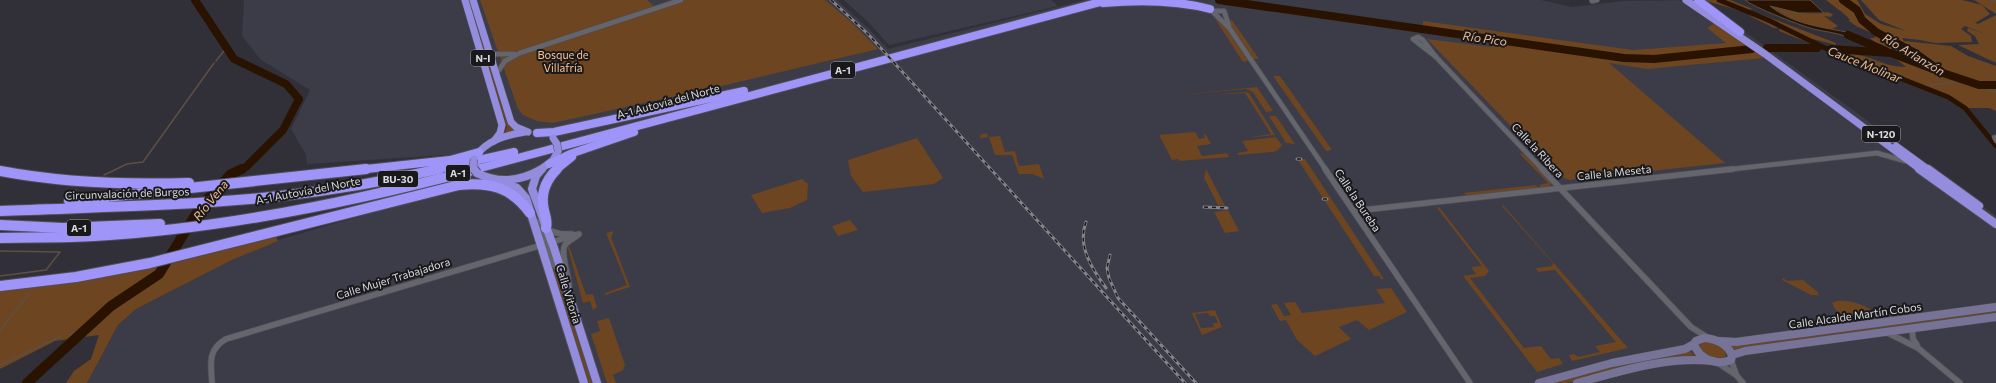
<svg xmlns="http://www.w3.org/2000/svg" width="1996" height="383" viewBox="0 0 1996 383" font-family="Commissioner,sans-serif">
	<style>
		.built { fill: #3c3b48 }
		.green { fill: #6d4520; fill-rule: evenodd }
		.water { fill: #291300; stroke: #5e4f43 }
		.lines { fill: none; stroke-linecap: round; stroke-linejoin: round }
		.stream { stroke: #5e4f43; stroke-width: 1.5 }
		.canal { stroke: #291300; stroke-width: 5 }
		.river-far1 { stroke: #291300; stroke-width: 8 }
		.river { stroke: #291300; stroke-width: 10 }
		.pedestrian-casing { stroke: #4f4e54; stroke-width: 5 }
		.minor-far1-casing { stroke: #4f4e54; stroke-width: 6 }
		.minor-casing { stroke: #4f4e54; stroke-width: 7 }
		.secondary-casing { stroke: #4f4e54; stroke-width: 9 }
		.trunk-far1-casing { stroke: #4f4e54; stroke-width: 8 }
		.trunk-casing { stroke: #4f4e54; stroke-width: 10 }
		.motorway-far1-casing { stroke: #4f4e54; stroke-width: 10 }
		.motorway-casing { stroke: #4f4e54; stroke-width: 12 }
		.pedestrian { stroke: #65656d; stroke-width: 3.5 }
		.minor-far1 { stroke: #65656d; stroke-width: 4.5 }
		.minor { stroke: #65656d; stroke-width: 5.5 }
		.secondary { stroke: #767397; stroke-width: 8 }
		.trunk-far1 { stroke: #948cdd; stroke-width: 7 }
		.trunk { stroke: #948cdd; stroke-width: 8 }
		.motorway-far1 { stroke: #9f95f9; stroke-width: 8 }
		.motorway { stroke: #9f95f9; stroke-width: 10 }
		.rail-casing { stroke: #85848a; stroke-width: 3 }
		.rail { stroke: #19191c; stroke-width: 1.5; stroke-dasharray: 4; stroke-linecap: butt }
		.trunk-bridge-far1-casing { stroke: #4f4e54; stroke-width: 8; stroke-linecap: butt }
		.trunk-bridge-casing { stroke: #4f4e54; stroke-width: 10; stroke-linecap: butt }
		.trunk-bridge-far1 { stroke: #948cdd; stroke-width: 7 }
		.trunk-bridge { stroke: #948cdd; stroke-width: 8 }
		.labels { text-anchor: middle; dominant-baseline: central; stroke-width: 4; stroke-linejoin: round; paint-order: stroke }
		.shield { fill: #19191c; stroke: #a0a0a4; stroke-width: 1 }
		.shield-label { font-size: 10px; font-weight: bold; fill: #dadade }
		.park-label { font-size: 11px; fill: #fdc393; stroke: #19191c }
		.street-label { font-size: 11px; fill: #dadade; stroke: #19191c }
		.water-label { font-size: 12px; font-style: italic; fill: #f4ba8a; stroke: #19191c }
	</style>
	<rect width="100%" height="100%" fill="#313038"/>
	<g class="built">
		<path d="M244 0H837L868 28 888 49 1085 0H1541L1572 7 1623 1 1701 0 1857 113 1996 216V383H87L118 325 136 309 232 260 278 240 367 214 370 211 454 188 445 155 307 164 306 155 291 129 310 90 261 60 242 36Z"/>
		<path d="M844 0H1051L1058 6 889 45 869 23Z"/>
	</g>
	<g class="green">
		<path d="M468 0H470L510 126 516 132 504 134 507 127Z"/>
		<path d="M480 0H647L654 6 672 0H825L850 21 878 49 726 85 562 121 552 123 537 121 523 115 518 109Z"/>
		<path d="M1703 0H1730L1753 9 1741 11Z"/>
		<path d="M1826 0H1857L1865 14 1881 24 1906 31 1879 20 1861 0H1962L1982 5 1990 14 1975 23 1978 24 1996 15V63L1958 45 1979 44 1975 36 1967 31 1968 28 1985 34 1965 26 1961 29 1971 36 1972 42 1935 43 1920 40 1902 38 1904 41 1951 46 1968 56 1996 66V111L1989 108H1962L1946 97 1923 87 1827 51C1841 52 1857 54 1870 58 1882 63 1893 67 1906 67L1870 38H1875L1874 34 1856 26 1848 20H1850C1847 15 1832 5 1826 0Z"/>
		<path d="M1974 0H1996V14Z"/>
		<path d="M1769 5C1788 11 1809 17 1827 12L1833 14 1831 17 1824 16 1838 26C1823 38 1782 15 1769 5Z"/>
		<path d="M1752 12 1763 15 1836 43V45L1813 39V41L1820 44 1817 46 1779 31 1780 28H1774L1750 16 1749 14Z"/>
		<path d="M1212 14C1226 26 1242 44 1248 61L1243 62Z"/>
		<path d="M1232 20 1259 59H1253L1232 28 1229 21Z"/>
		<path d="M1423 21 1633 50 1726 43 1707 28 1715 23 1764 58 1647 69 1609 63 1725 163 1569 180 1559 176 1427 39 1491 47 1492 42 1422 32Z"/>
		<path d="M1273 76H1280L1332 150 1326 151Z"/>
		<path d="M1257 87 1273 111 1266 112 1253 92 1246 89 1168 96Z"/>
		<path d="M1244 92 1249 93 1275 135 1244 138 1271 134 1245 93 1213 95Z"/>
		<path d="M1269 116H1276L1295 144 1286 143Z"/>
		<path d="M1193 132 1196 133 1199 139 1205 138 1203 134 1206 135 1211 144 1197 146 1202 156 1227 153 1229 157 1180 161 1178 159 1172 160 1159 135Z"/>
		<path d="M986 133 989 137 1000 136 1005 152 1015 151 1019 166 1039 164 1044 179 1032 174H1019L1012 155H995L989 137 980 138V135Z"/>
		<path d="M1276 137 1282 145 1278 150 1273 152 1239 155 1237 153 1248 151 1242 141Z"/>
		<path d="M917 138 943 178 934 184 863 192 851 176 848 160Z"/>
		<path d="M1519 153 1525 154 1551 182 1550 186 1541 188 1539 185 1548 183Z"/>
		<path d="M1305 159 1384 279H1381L1379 276H1374L1298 160Z"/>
		<path d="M1206 169 1225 206 1218 205 1204 178Z"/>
		<path d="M802 179 808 184 807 200 790 208 762 213 751 195Z"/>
		<path d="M1536 185 1539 188 1469 196 1463 193Z"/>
		<path d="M1503 205 1628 348 1572 361 1569 355 1574 354 1578 357 1600 352 1595 346 1616 342 1555 270 1538 272 1536 268 1552 266 1553 263 1502 206Z"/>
		<path d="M1439 207 1489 271 1485 276 1470 278 1524 348 1541 346 1551 359 1559 358 1563 364 1537 372 1463 276 1476 274 1471 267 1482 266 1437 208Z"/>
		<path d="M1228 210 1239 231 1225 233 1214 212Z"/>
		<path d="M850 220 858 230 838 236 832 226Z"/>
		<path d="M614 231 611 237 630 287 605 295V293L627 285 606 233Z"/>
		<path d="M276 236 278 241 232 260 136 309 118 325 87 383H66L74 371 91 359 99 335 55 341 0 369V290Z"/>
		<path d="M569 246 586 295 593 294 597 307 593 310 590 301 583 303 568 248Z"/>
		<path d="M552 266 560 281 592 383H589Z"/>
		<path d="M1799 277 1818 292V295H1811L1782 280 1783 278 1787 281 1802 280Z"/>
		<path d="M1391 288 1407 312 1369 330 1357 320 1339 327 1351 339 1315 356 1297 340 1286 320 1280 321 1271 305 1277 304 1284 316 1291 315 1284 303 1295 302 1302 313 1385 303 1376 289Z"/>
		<path d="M1837 301C1852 300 1865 305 1877 314L1845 318 1835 309 1832 303Z"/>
		<path d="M1215 310 1222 327 1202 335 1192 313ZM1208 313 1210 316H1215L1218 323H1213L1214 327 1201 328 1195 314Z"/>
		<path d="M1996 311V314L1735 350 1731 345Z"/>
		<path d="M609 318 625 365 623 370 613 375 616 383H607L591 334 600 331 597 321Z"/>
		<path d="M1708 341 1720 345 1725 350 1726 357C1716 362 1703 356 1699 346L1702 342Z"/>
		<path d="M1690 351 1694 355 1655 361 1566 383H1551L1638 360Z"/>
	</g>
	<path class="water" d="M1745 0H1810L1824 13H1799L1770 6C1794 25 1823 27 1851 33L1845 36C1836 33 1828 32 1818 30 1805 28 1751 6 1745 0Z"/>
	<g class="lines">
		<g class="stream">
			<path d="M1990 1H1996"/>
			<path d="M216 61 227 47"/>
			<path d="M1979 85 1996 92"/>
			<path d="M1923 86 1964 81"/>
			<path d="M104 175 127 164 143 162 214 63"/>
			<path d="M70 192 76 190"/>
			<path d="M0 251 60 252 46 270 0 276"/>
			<path d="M0 330 29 294"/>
			<path d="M69 335 87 328"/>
			<path d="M0 365 61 336"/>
		</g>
		<path class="canal" d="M1719 0 1768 20 1831 51 1948 97 1965 108 1996 146"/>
		<g class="river-far1">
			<path d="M195 0 234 59 286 84 299 99 283 130 246 167 240 170"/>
			<path d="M1219 0 1624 58 1654 59 1752 49"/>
			<path d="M1843 0 1857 10 1862 20 1876 32 1915 53 1943 73 1979 85H1996"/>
			<path d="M1848 35 1886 51"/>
			<path d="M1767 48H1817"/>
			<path d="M1831 49 1891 53 1933 69"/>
		</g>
		<path class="river" d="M27 383 111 306 159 274 201 206 231 174 242 169"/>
		<defs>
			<path id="pedestrian" d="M1996 137H1994L1996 141"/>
			<g id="minor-far1">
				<path d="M1592 1 1597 0"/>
				<path d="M1210 9 1230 29 1326 170"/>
				<path d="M1214 13V11H1224L1229 26"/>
				<path d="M1418 37 1423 40 1436 57 1413 39Z"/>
				<path d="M495 54H515"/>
				<path d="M1436 57 1543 170"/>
				<path d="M499 70 505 61 520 53 681 0"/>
				<path d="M1724 170 1877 153 1905 161"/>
			</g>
			<g id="minor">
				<path d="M1325 169 1470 383"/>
				<path d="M1542 169 1691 327 1707 337"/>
				<path d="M1354 211 1733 169"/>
				<path d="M538 222 545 240 550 242"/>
				<path d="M547 230 561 234H572"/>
				<path d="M542 245 548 247 554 265 560 271"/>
				<path d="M569 295C572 281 559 254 565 245 568 241 574 238 578 235"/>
				<path d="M1912 329 1913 339 1917 345"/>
				<path d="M1888 333 1918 348 1960 383"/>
				<path d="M1731 360 1736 374"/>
				<path d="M1718 363 1736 375 1743 383"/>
				<path d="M212 383C211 364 207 350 226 339L579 234"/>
			</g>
			<g id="secondary">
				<path d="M1704 338C1716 339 1727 343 1732 355L1731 360C1716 366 1699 359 1694 344L1696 341Z"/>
				<path d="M1718 341 1736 342 1996 307"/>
				<path d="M1732 355 1745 351 1996 317"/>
				<path d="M1539 383 1612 363 1685 349 1694 344"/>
				<path d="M1577 383C1621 371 1667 356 1713 361"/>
			</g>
			<g id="trunk-far1">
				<path d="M465 0 502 125 500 133 494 141"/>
				<path d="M473 0 511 122 516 127 528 132"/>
				<path d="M1686 0 1765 54 1921 170"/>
				<path d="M1896 146 1929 170"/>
				<path d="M475 157C487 140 506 135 525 132"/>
				<path d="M540 170 553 160 558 151"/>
				<path d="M541 170 544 167"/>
			</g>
			<g id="trunk">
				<path d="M542 169 536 176 532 189 554 248 597 383"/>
				<path d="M1919 169 1996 224"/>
				<path d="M1928 169 1979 206"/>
				<path d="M477 173C498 184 521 181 542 169"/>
				<path d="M498 180 517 188 526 198 584 383"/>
			</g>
			<g id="motorway-far1">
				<path d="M1698 0 1740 32"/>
				<path d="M1103 3C1138 0 1176 0 1210 9"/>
				<path d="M537 133 554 132 744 91"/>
				<path d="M549 164 570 154 634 132"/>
				<path d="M357 170 450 160 479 152"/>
				<path d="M434 170 514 152"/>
				<path d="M473 170 1108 0"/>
				<path d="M556 170 572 157"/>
			</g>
			<g id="motorway">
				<path d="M0 171C63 183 125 185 189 183"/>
				<path d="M69 201 366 169"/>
				<path d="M0 211C94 207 188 206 281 196 334 190 387 181 439 169"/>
				<path d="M0 225 63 228 160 224"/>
				<path d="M546 228C548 221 545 216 544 210 540 194 546 180 557 169"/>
				<path d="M0 238C31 237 62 238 94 236 222 229 353 202 477 169"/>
				<path d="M0 286 76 277 150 263 459 185C490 182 511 187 530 213"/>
			</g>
		</defs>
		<use href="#pedestrian" class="pedestrian-casing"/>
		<use href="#minor-far1" class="minor-far1-casing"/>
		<use href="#minor" class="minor-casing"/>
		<use href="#secondary" class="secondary-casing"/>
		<use href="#trunk-far1" class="trunk-far1-casing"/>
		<use href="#trunk" class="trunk-casing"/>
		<use href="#motorway-far1" class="motorway-far1-casing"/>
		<use href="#motorway" class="motorway-casing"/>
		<use href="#pedestrian" class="pedestrian"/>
		<use href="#minor-far1" class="minor-far1"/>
		<use href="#minor" class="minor"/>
		<use href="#secondary" class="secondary"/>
		<use href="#trunk-far1" class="trunk-far1"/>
		<use href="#trunk" class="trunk"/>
		<use href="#motorway-far1" class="motorway-far1"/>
		<use href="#motorway" class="motorway"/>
		<defs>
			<g id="rail">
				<path d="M831 0 868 34 1185 383"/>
				<path d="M1297 159H1301"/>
				<path d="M1323 199H1327"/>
				<path d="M1204 207 1227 208"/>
				<path d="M1086 222C1077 246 1092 269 1106 288"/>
				<path d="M1110 255 1107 268 1109 278 1118 298 1196 383"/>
			</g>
		</defs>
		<use href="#rail" class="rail-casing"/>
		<use href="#rail" class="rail"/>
		<defs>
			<g id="trunk-bridge-far1">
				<path d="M553 138 557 144 558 151"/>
				<path d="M474 159 473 167 475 170"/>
			</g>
			<path id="trunk-bridge" d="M474 169 477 173"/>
		</defs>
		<use href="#trunk-bridge-far1" class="trunk-bridge-far1-casing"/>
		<use href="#trunk-bridge" class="trunk-bridge-casing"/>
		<use href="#trunk-bridge-far1" class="trunk-bridge-far1"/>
		<use href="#trunk-bridge" class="trunk-bridge"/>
	</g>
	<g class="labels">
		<g class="shield">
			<rect x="471" y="50" width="24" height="16" rx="3"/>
			<rect x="831" y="62" width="24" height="16" rx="3"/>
			<rect x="1862" y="126" width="38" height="16" rx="3"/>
			<rect x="446" y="165" width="24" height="16" rx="3"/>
			<rect x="378" y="171" width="40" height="16" rx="3"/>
			<rect x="67" y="220" width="24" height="16" rx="3"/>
		</g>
		<g class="shield-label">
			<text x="483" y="58">N-I</text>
			<text x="843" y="70">A-1</text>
			<text x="1881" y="134">N-120</text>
			<text x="458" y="173">A-1</text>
			<text x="398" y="179">BU-30</text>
			<text x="79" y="228">A-1</text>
		</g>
		<g class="park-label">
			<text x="563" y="54">Bosque de<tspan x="563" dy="13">Villafría</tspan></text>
		</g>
		<g class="street-label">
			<text transform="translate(668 101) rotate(-15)">A-1 Autovía del Norte</text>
			<text transform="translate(1538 150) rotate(47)">Calle la Ribera</text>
			<text transform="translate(1614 172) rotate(-6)">Calle la Meseta</text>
			<text transform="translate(308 190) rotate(-11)">A-1 Autovía del Norte</text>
			<text transform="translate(127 193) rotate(-2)">Circunvalación de Burgos</text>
			<text transform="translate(1358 200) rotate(56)">Calle la Bureba</text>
			<text transform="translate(393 278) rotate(-17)">Calle Mujer Trabajadora</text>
			<text transform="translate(569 294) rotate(73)">Calle Vitoria</text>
			<text transform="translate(1855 315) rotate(-8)">Calle Alcalde Martín Cobos</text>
		</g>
		<g class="water-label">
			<text transform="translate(1485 38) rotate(8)">Río Pico</text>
			<text transform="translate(1914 54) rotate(31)">Río Arlanzón</text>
			<text transform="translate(1865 64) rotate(22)">Cauce Molinar</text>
			<text transform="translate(210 200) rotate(-51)">Río Vena</text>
		</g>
	</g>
</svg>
